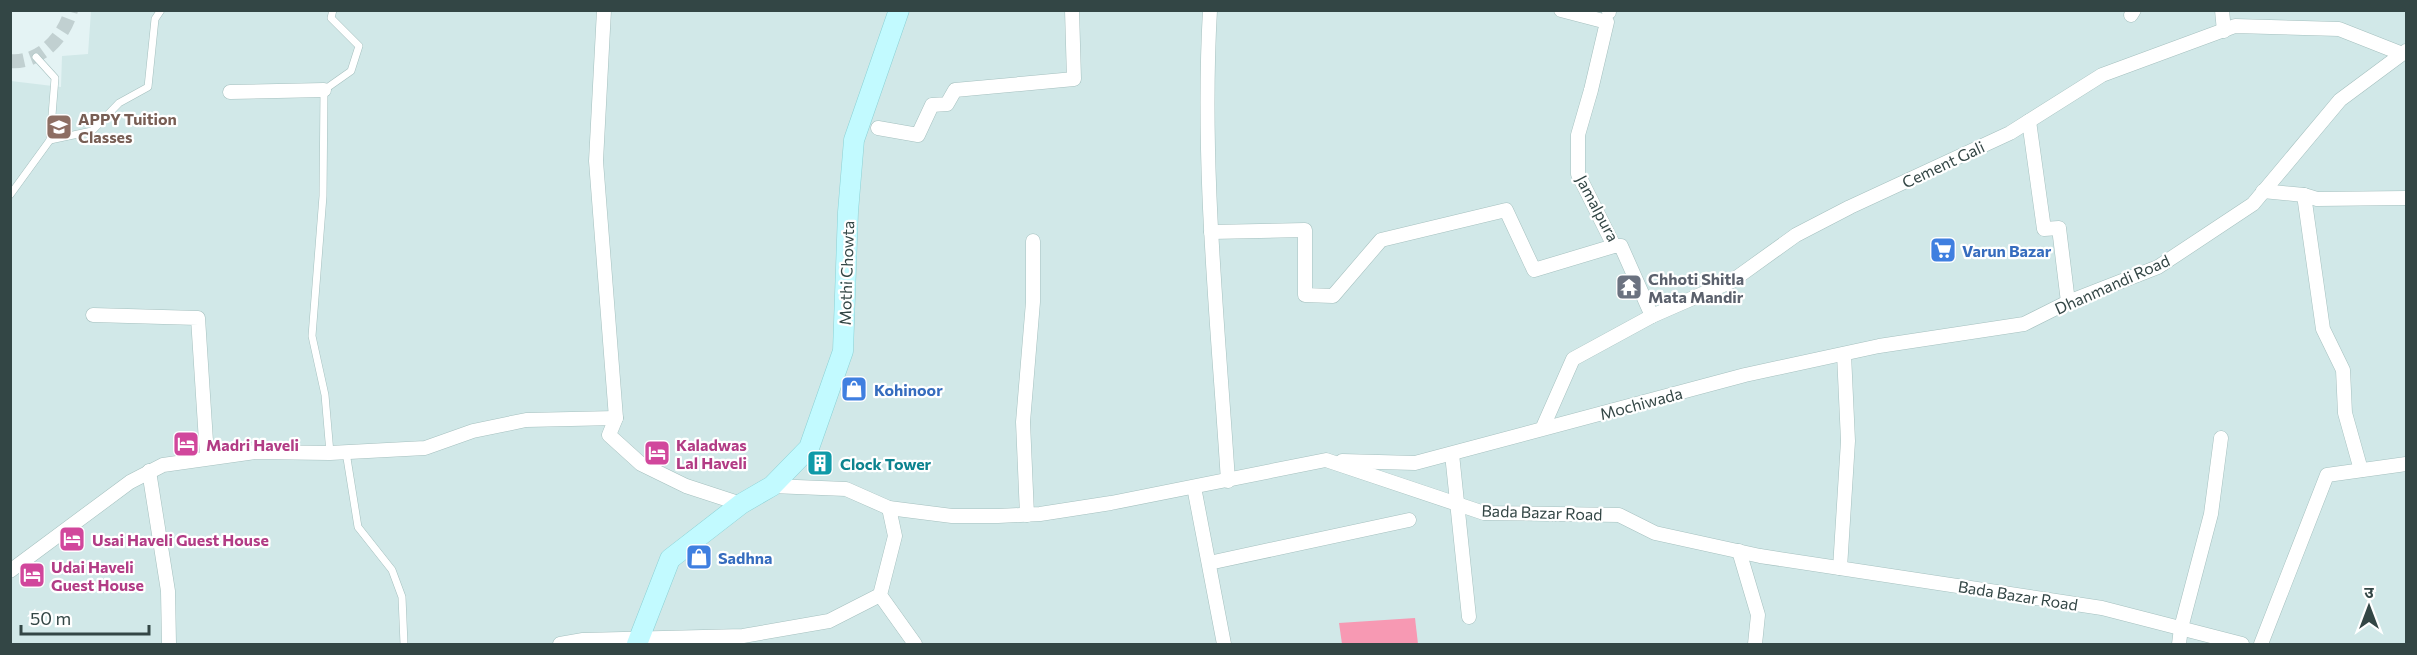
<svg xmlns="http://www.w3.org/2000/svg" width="2417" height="655" viewBox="0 0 2417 655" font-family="Commissioner,'Noto Sans Devanagari',sans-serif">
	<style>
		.residential { fill: #d1e8e8 }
		.water { fill: #f799b3 }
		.building { fill: #b8d6d4; stroke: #aad2cf; stroke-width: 1.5; filter: url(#shadow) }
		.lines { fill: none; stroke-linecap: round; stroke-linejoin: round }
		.street-tunnel { stroke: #c1d0d1; stroke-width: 14; stroke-dasharray: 14 7; stroke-linecap: butt }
		.lane-casing { stroke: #a5c0bf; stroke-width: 8 }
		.street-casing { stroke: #a5c0bf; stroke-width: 15 }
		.secondary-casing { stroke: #8cd1d5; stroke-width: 21 }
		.lane { stroke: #fff; stroke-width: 7 }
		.street { stroke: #fff; stroke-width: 14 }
		.secondary { stroke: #c2faff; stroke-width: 20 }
		.labels { text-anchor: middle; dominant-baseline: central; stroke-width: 4.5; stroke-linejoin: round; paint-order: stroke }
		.education-label { font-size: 16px; font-weight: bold; fill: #785e54; stroke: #fff; text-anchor: start }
		.street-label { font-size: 16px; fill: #334645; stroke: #fff }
		.shop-label { font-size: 16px; font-weight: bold; fill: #366cbe; stroke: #fff; text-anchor: start }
		.worship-label { font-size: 16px; font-weight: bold; fill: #5b616d; stroke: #fff; text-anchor: start }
		.hotel-label { font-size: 16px; font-weight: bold; fill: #b23c85; stroke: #fff; text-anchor: start }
		.culture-label { font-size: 16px; font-weight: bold; fill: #0d838f; stroke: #fff; text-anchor: start }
	</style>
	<defs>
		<filter id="shadow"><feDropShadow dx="5.5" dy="-5.5" stdDeviation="0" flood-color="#0004"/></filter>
	</defs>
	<rect width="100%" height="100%" fill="#e4f3f4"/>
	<path class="residential" d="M91 11H2406V644H11V81L61 87 62 56 88 54Z"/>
	<path class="water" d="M1415 618 1418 644H1342L1339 623Z"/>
	<circle class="building" cx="820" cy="463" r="9"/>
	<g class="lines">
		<path class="street-tunnel" d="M10 61C39 64 65 37 71 10"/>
		<defs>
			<g id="lane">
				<path d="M36 57 55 78 50 140"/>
				<path d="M10 195 50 140 92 131 119 103 148 87 155 19 161 10"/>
				<path d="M346 452 358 527 392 570 402 597 404 644"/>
				<path d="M330 453 325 395 312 336 323 196 324 90 351 71 359 46 331 18 333 10"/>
			</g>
			<g id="street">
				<path d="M604 10 596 161 616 418 609 435 641 464 686 486 741 504"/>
				<path d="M1210 10C1201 167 1218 324 1228 481"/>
				<path d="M1561 10 1607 22 1591 90 1578 135V174L1614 246H1621L1652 316"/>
				<path d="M1609 10V12"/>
				<path d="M2222 10 2224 31"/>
				<path d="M2131 15 2134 10"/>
				<path d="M230 92 324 90"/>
				<path d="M2029 121 2044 229 2059 228 2068 302"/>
				<path d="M878 128 918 135 932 105 947 104 955 90 1074 79 1072 10"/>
				<path d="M2263 191 2304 195 2317 199 2406 198"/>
				<path d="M2304 195 2323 329 2343 370 2345 413 2361 470"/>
				<path d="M1211 232 1305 230V295L1333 296 1381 240 1506 210 1534 270 1614 246"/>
				<path d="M93 315 198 318 207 457"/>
				<path d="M1543 427 1573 359 1652 316 1732 281 1796 235 1850 207 2010 133 2102 75 2235 26 2339 29 2400 53"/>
				<path d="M1452 454 1469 617"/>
				<path d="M1342 461 1415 463 1745 375 1879 346 2024 324 2068 302 2158 267 2253 204 2340 100 2406 51"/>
				<path d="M149 471 168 591 169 644"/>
				<path d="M772 486 846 489 889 508 952 516H998L1040 514 1111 503 1326 460 1484 513 1619 515 1655 533 1760 556 2102 608 2242 644"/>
				<path d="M1194 487 1224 644"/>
				<path d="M889 508 895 536 880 595 915 644"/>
				<path d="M1027 515 1023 422 1033 302V241"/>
				<path d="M1739 551 1758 615 1755 644"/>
				<path d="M1209 563 1409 520"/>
				<path d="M1840 568 1848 441 1844 354"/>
				<path d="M10 571 130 482 163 465 255 452 330 453 425 448 473 431 526 420 616 418"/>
				<path d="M560 644 583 640 743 636 829 621 880 595"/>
				<path d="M2179 644 2181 628 2211 514 2221 438"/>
				<path d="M2261 644 2327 475 2406 464"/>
			</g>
			<path id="secondary" d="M637 644 670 559 741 504 772 486 809 448 843 351 848 212 854 140 899 10"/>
		</defs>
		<use href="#lane" class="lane-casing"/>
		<use href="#street" class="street-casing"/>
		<use href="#secondary" class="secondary-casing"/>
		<use href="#lane" class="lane"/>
		<use href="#street" class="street"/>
		<use href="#secondary" class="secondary"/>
	</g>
	<defs>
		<symbol id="school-square" viewBox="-11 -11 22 22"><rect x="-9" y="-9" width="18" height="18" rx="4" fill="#8d6e63" stroke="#fff"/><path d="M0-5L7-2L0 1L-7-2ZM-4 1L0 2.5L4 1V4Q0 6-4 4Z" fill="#fff"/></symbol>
		<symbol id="supermarket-square" viewBox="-11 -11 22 22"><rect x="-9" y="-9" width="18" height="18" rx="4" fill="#3f7fe0" stroke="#fff"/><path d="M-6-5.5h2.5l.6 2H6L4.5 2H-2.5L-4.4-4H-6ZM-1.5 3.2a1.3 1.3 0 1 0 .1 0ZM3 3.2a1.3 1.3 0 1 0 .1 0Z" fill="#fff"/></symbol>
		<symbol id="temple-square" viewBox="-11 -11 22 22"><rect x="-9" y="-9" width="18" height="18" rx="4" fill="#6b7280" stroke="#fff"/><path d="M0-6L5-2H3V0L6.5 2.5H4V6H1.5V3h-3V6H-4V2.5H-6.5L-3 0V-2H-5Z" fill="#fff"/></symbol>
		<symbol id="shop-square" viewBox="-11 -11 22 22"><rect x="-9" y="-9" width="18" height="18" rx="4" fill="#3f7fe0" stroke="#fff"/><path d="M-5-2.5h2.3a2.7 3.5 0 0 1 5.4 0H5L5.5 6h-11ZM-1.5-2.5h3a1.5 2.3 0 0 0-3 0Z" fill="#fff"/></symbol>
		<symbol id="hotel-square" viewBox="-11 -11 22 22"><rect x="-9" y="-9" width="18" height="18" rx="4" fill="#d1479c" stroke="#fff"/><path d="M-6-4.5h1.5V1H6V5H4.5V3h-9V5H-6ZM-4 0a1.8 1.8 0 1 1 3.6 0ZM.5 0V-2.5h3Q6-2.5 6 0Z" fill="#fff"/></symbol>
		<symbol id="building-square" viewBox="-11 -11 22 22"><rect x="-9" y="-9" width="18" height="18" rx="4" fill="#0f9aa8" stroke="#fff"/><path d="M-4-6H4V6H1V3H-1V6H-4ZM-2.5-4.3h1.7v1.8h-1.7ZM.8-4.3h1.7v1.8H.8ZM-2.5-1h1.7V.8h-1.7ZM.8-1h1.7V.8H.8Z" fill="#fff"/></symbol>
	</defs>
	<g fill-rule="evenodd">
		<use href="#school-square" x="44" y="112" width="30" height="30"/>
		<use href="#supermarket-square" x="1928" y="235" width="30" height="30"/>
		<use href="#temple-square" x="1614" y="272" width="30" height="30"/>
		<use href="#shop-square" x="839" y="374" width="30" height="30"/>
		<use href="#hotel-square" x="171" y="429" width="30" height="30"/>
		<use href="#hotel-square" x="642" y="438" width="30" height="30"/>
		<use href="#building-square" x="805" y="448" width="30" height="30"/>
		<use href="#hotel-square" x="57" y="524" width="30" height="30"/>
		<use href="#shop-square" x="684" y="542" width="30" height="30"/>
		<use href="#hotel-square" x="17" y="560" width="30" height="30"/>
	</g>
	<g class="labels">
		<g class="education-label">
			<text x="78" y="118">APPY Tuition<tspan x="78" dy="18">Classes</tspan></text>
		</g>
		<g class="street-label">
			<text transform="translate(1943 164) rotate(-25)">Cement Gali</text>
			<text transform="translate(1598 208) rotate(62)">Jamalpura</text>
			<text transform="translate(846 273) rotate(-88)">Mothi Chowta</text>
			<text transform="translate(2112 284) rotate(-24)">Dhanmandi Road</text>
			<text transform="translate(1641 403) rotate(-15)">Mochiwada</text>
			<text transform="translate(1542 512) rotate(2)">Bada Bazar Road</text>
			<text transform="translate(2018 595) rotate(9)">Bada Bazar Road</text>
		</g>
		<g class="shop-label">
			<text x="1962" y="250">Varun Bazar</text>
			<text x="874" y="389">Kohinoor</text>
			<text x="718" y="557">Sadhna</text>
		</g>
		<g class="worship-label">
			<text x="1648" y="278">Chhoti Shitla<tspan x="1648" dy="18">Mata Mandir</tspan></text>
		</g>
		<g class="hotel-label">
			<text x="206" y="444">Madri Haveli</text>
			<text x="676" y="444">Kaladwas<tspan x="676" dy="18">Lal Haveli</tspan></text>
			<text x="92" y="539">Usai Haveli Guest House</text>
			<text x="51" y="566">Udai Haveli<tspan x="51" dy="18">Guest House</tspan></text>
		</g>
		<g class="culture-label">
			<text x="840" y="463">Clock Tower</text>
		</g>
	</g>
	<rect width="2417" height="655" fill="none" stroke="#334645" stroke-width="24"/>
	<g transform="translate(2369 607)" stroke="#ffffff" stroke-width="4.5" paint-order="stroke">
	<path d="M0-4.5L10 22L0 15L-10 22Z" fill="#334645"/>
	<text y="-9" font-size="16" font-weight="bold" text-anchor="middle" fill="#334645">उ</text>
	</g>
	<path d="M21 625v9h128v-9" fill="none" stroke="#334645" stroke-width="3"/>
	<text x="30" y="625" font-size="18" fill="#334645" stroke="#ffffff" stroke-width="4.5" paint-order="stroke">50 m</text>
</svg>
